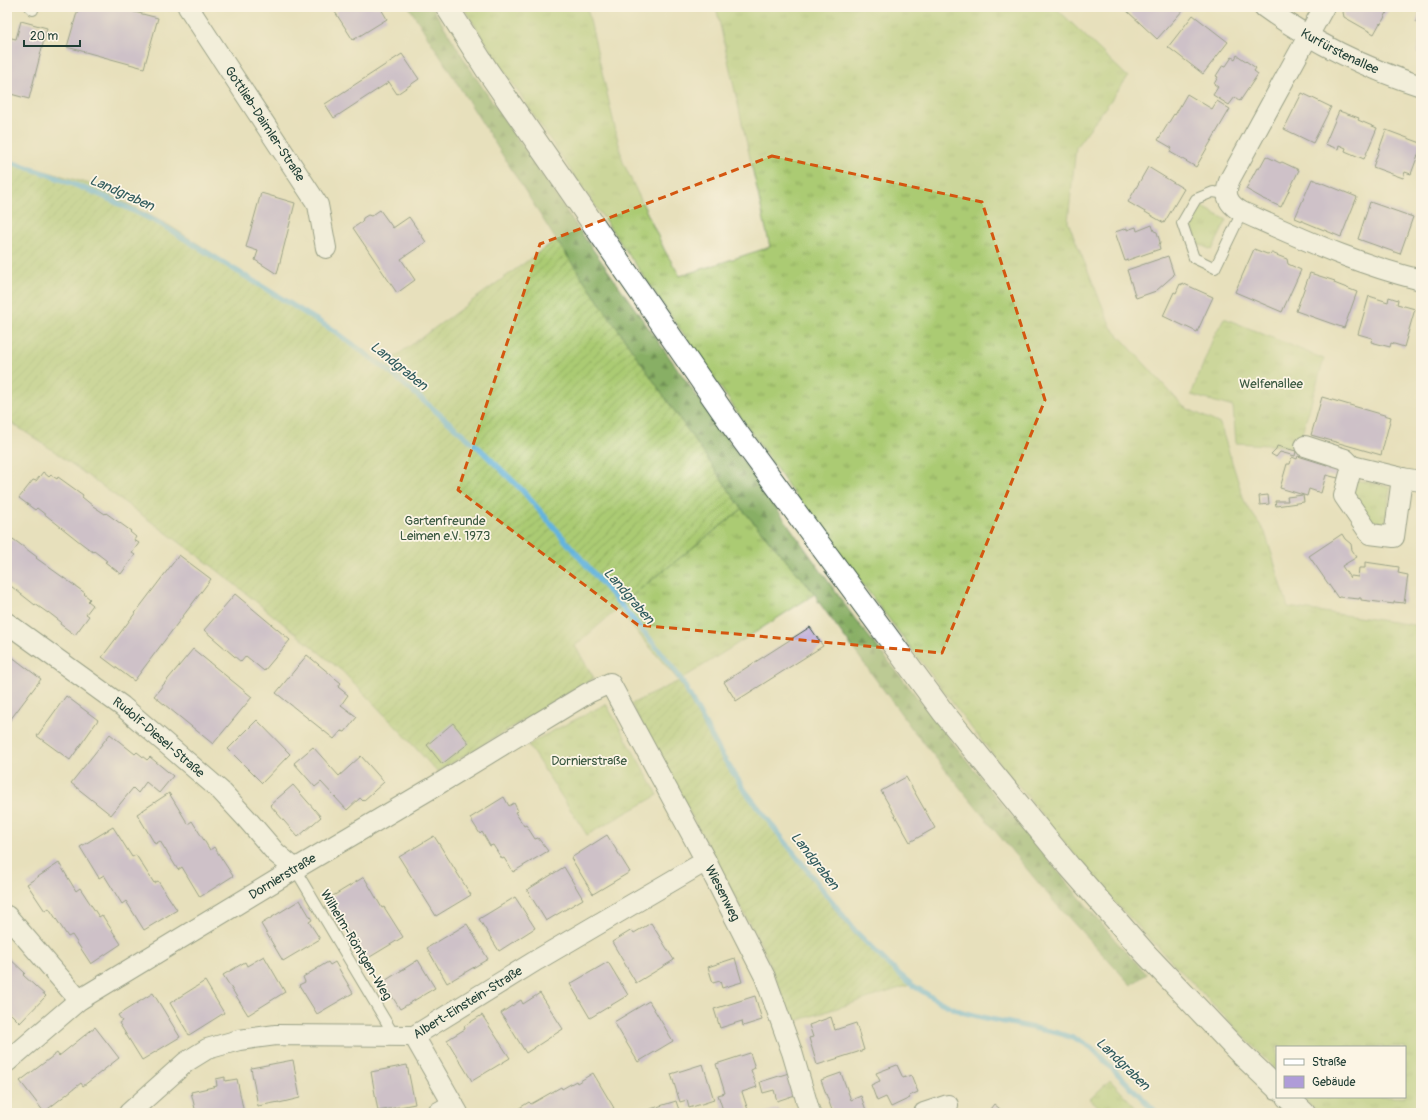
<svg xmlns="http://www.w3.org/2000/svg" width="1428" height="1120" viewBox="0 0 1428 1120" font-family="Pangolin,sans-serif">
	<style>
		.grass { fill: url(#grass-tufts); stroke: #658454 }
		.forest { fill: url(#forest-firs); stroke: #54764c }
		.garden { fill: url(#garden-furrows); stroke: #658454 }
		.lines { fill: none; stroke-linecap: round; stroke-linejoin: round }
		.stream { stroke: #63b4de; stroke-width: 5.5 }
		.building { fill: #af9cd8 }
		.lane-casing { stroke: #3d5548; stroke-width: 12 }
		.street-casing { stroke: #3d5548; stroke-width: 22 }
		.primary-casing { stroke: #3d5548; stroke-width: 24 }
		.lane { stroke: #fff; stroke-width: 10 }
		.street { stroke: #fff; stroke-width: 20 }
		.primary { stroke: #fff; stroke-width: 22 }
		.marked { fill: none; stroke: #d45610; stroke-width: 3; stroke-dasharray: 8 5; stroke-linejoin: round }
		.labels { text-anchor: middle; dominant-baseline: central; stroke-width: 3.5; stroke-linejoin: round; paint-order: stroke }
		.street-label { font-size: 13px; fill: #1f3d34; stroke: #fcf5e5 }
		.park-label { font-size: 13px; fill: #3b5941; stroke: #fcf5e5 }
		.water-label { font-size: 14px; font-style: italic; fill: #305b5e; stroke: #fcf5e5 }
	</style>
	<defs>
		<pattern id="grass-tufts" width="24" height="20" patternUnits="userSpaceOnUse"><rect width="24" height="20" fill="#abcb73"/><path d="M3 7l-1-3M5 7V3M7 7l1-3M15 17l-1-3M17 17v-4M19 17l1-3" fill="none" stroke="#8ba65f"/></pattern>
		<pattern id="forest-firs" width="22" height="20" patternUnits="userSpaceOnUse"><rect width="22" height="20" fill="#88af65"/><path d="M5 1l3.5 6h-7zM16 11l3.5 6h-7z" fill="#6f9054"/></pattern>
		<pattern id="garden-furrows" width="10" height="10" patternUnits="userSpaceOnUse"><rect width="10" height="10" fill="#abcb73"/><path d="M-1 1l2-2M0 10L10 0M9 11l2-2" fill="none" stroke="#8ba65f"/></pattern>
	</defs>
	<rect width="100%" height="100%" fill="#fcf5e5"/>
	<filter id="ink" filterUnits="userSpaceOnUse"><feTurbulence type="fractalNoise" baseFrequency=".025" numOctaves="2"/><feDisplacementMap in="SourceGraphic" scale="8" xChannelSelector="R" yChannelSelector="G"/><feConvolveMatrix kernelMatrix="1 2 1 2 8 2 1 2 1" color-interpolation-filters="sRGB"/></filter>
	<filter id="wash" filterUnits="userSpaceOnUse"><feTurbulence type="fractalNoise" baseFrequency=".012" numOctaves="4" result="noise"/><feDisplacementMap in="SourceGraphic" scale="16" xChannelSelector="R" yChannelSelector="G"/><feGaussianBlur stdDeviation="0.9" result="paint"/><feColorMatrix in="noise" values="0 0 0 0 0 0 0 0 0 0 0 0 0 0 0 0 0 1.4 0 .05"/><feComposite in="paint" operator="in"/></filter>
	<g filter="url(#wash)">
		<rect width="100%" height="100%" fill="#e7e0bc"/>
		<g class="grass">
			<path d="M463 7H587L623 162 665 251 680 276 770 247 716 7H1055L1128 77 1076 147 1068 222 1111 327 1184 407 1220 424 1245 503 1265 532 1288 607 1421 626V1113H1319L1302 1097H1405V1047H1277V1071L1105 892 973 730 789 487 569 168 509 78Z"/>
			<path d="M1201 206 1227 220 1212 250 1198 244 1191 224Z"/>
			<path d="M1224 318 1324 359 1298 447 1236 443 1233 407 1191 395 1214 336Z"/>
			<path d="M1356 480 1390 487 1386 523 1371 521 1352 493Z"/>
			<path d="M742 509 815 594 679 681 617 609 639 590Z"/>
			<path d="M606 704 658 795 587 835 528 745 543 736Z"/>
			<path d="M1110 1080 1141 1113H1106L1090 1099Z"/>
		</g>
		<path class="forest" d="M409 7H432L474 75 582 234 855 619 995 796 1120 946 1147 974 1131 985 1055 903 996 832 913 730 818 601 815 594 742 509 556 240Z"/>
		<g class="garden">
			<path d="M7 160 90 184 170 226 385 364 556 240 742 509 639 590 575 646 594 678 437 772 403 734 342 671 212 566 51 449 7 420Z"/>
			<path d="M679 681 718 753 745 793 854 934 910 985 793 1022 763 948 631 704Z"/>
		</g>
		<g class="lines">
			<path class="stream" d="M7 161 50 175 103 196 159 223 336 332 390 372 480 449 522 490 660 651 682 681 721 754 746 792 856 932 891 967 912 985 940 1002 962 1012 990 1019 1058 1033 1079 1040 1092 1048 1157 1113"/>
		</g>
		<g id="blocks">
			<g class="building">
				<path d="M72 7H115L158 18 144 68 67 47 78 9Z"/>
				<path d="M343 7H380L387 19 353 40 335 12Z"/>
				<path d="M1129 7H1181L1184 9 1157 39 1126 10Z"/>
				<path d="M1346 7H1390L1381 24 1380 23 1374 34 1344 17 1343 12Z"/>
				<path d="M1421 10V24L1416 22Z"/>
				<path d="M1193 15 1228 42 1203 74 1168 47Z"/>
				<path d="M21 21 47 28 29 99 7 93V37L16 39Z"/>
				<path d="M1421 37V54L1416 52Z"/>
				<path d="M402 54 419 79 397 94 389 82 334 118 325 104Z"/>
				<path d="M1237 55 1256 68 1254 71 1258 74 1240 101 1235 97 1229 105 1213 95 1218 87 1214 84 1218 77 1216 76 1223 65 1226 66 1232 57 1235 59Z"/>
				<path d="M1302 93 1331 107 1313 143 1284 129Z"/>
				<path d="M1187 94 1212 109 1217 101 1230 109 1196 167 1170 152 1172 148 1158 140 1174 114 1175 115Z"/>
				<path d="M1339 111 1359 118 1358 120 1377 128 1364 159 1345 151 1346 148 1339 145 1338 149 1325 144Z"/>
				<path d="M1386 130 1421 143V147L1411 174 1405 172 1403 178 1373 167Z"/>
				<path d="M1266 156 1280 163 1282 162 1299 170 1281 207 1263 199 1262 198 1246 189 1257 168 1259 169Z"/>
				<path d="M1148 167 1184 189 1164 223 1128 202Z"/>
				<path d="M1312 179 1357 197 1341 237 1295 218Z"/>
				<path d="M261 193 295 203 277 274 255 260 258 251 246 247Z"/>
				<path d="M1370 202 1413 217 1400 254 1358 239Z"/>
				<path d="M380 210 393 228 409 217 426 242 401 259 415 280 397 293 353 228 362 222 363 218 368 215 371 216Z"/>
				<path d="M1152 225 1154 231 1157 232 1160 242 1159 245 1160 249 1125 261 1115 232 1127 228V230L1136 227 1137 231Z"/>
				<path d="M1254 249 1267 254 1272 253 1279 256 1287 259 1288 264 1301 270 1282 312 1235 292Z"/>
				<path d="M1168 256 1174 275 1156 291 1136 298 1127 270Z"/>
				<path d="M1310 273 1335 281 1334 283 1357 292 1344 328 1296 311Z"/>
				<path d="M1182 283 1213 297 1197 332 1163 316 1174 292 1176 293 1180 284 1182 285Z"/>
				<path d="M1369 296 1388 302 1389 297 1398 300 1397 304 1415 309 1404 347 1391 343 1390 347 1371 342 1372 338 1358 334Z"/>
				<path d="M1322 397 1391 417 1381 455 1311 435Z"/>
				<path d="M1277 446 1296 451 1295 456 1280 452 1276 457 1271 454 1276 449Z"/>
				<path d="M1298 456 1327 465 1328 460 1343 464 1338 478 1326 475 1321 493 1309 489 1307 496 1280 488 1287 464H1290L1292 457 1297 459Z"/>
				<path d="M43 472 49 477 51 475 57 479 58 477 83 495 82 497 93 506 105 514 106 513 131 531 130 532 136 537 134 540 139 543 132 553 135 555 121 574 105 562 107 561 94 551 93 552 81 543 37 508 35 510 19 498 33 480 36 481Z"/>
				<path d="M1268 495 1269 504 1260 505 1259 496Z"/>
				<path d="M1303 495 1304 502 1276 506 1275 501H1288L1287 497Z"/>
				<path d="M1342 534 1345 539 1351 544 1352 550 1357 557 1342 566 1350 578 1351 576 1358 577 1359 568H1365V562L1399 567 1398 573 1408 575 1404 603 1394 602V604L1361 600V598H1359V599L1339 597 1338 598 1309 556Z"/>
				<path d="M7 537 11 541 13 539 37 557 36 558 85 593 84 594 90 599 88 601 93 605 86 614 89 616 75 635 60 624 61 622 48 612V613L35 604V605L7 583Z"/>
				<path d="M179 555 211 579 134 681 102 657Z"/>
				<path d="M235 594 290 640 264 671 246 656 241 662 204 630Z"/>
				<path d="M810 627 823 646 736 701 724 682Z"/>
				<path d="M193 649 252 697 213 744 154 696Z"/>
				<path d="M7 653 41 679 7 724Z"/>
				<path d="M307 655 341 683 338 687 348 695 341 705 357 717 345 732 341 731 334 739 276 693Z"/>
				<path d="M66 696 98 720 70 760 37 736Z"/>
				<path d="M257 720 290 754 262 783 228 749Z"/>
				<path d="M453 723 469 743 442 764 427 745Z"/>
				<path d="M110 734 135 754 137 752 147 760 150 757 173 776 159 793 146 782 138 793 133 788 111 815 71 783Z"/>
				<path d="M313 747 339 776 361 756 384 782 363 801 360 798 347 810 321 782 315 787 294 763Z"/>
				<path d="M906 777 935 828 910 842 881 791Z"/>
				<path d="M293 785 321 817 298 837 270 805Z"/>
				<path d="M169 793 188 824 192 821 210 850 214 847 233 876 200 897 182 867 178 870 160 841 155 844 137 814Z"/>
				<path d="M504 797 509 806 514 803 518 811 515 812 524 826 526 825 535 839 538 838 548 851 513 872 504 858 502 859 493 845 490 846 482 832 480 834 470 818Z"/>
				<path d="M113 827 132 857 136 855 154 883 158 881 177 910 144 930 126 901 122 904 104 875 99 878 80 847Z"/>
				<path d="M607 835 630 872 593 894 571 858Z"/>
				<path d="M434 836 471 895 436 916 399 857Z"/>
				<path d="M59 863 76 891 80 888 99 917 102 915 121 944 91 964 72 935 68 937 49 908 45 911 27 884Z"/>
				<path d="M564 867 583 899 546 921 527 890Z"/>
				<path d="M364 877 382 908 384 907 403 937 365 960 328 899Z"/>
				<path d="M515 897 535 928 499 951 479 919Z"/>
				<path d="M300 900 312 920 309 922 320 939 283 961 261 924Z"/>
				<path d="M651 923 674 960 636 983 612 942 632 930 634 933Z"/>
				<path d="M467 924 488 959 447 983 427 948Z"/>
				<path d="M7 956 25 973 23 975 46 996 20 1023 7 1010Z"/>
				<path d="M264 956 285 992 248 1015 223 975 245 962 247 966Z"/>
				<path d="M735 958 742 982 722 988 720 981 713 983 708 967Z"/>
				<path d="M418 960 435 988 400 1009 383 982Z"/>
				<path d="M328 962 330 965 335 962 353 993 317 1014 299 985 305 982 303 977Z"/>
				<path d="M608 962 628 995 590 1018 570 984Z"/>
				<path d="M205 981 224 1013 189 1035 170 1003Z"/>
				<path d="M153 993 180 1037 142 1060 119 1023 122 1021 118 1015Z"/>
				<path d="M540 993 563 1029 526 1053 501 1013 521 1000 523 1004Z"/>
				<path d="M755 996 762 1020 743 1026 742 1021 720 1028 714 1009Z"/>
				<path d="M649 1001 673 1041 638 1062 614 1022Z"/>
				<path d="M482 1015 510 1058 472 1081 447 1040 465 1029 464 1026Z"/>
				<path d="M831 1017 835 1030 856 1023 864 1050 817 1065 809 1038 813 1037 809 1025Z"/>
				<path d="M95 1027 119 1058 83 1086 81 1083 44 1112 20 1081 57 1053 59 1056Z"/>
				<path d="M750 1053 755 1068 751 1070 757 1087 742 1092 748 1110 738 1113H724L718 1095 725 1093 716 1064Z"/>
				<path d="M293 1060 300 1098 279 1103V1102L258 1106 251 1068Z"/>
				<path d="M703 1064 714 1100 689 1108 687 1100 680 1102 671 1074Z"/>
				<path d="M407 1065 415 1104 378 1111 371 1072Z"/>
				<path d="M897 1065 903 1078 911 1075 918 1092 909 1096 910 1098 891 1107 886 1097 877 1101 871 1085 880 1081 876 1073Z"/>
				<path d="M792 1072 798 1094 777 1101 774 1090 763 1093 760 1082Z"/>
				<path d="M593 1073 614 1108 605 1113H514L513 1112 529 1102 531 1104 561 1087 562 1089 576 1081 577 1083Z"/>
				<path d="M841 1073 851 1100 861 1096 867 1113H833L821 1080Z"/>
				<path d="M225 1077V1081L237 1079 244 1113H196L191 1092 217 1086 216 1079Z"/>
				<path d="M676 1101 680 1113H645L644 1111Z"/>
				<path d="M994 1104 1005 1113H987Z"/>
				<path d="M778 1108 780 1113H764Z"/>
			</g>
		</g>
	</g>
	<g filter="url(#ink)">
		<use href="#blocks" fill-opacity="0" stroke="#3d5548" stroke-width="1"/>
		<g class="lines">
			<defs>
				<g id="lane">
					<path d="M30 7 33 10"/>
					<path d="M1227 194 1213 192 1196 199 1182 223 1194 258 1215 268 1242 212"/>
					<path d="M295 869 394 1035"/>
				</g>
				<g id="street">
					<path id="s1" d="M188 7 318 205 326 248"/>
					<path id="s2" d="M1264 7C1311 41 1365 68 1421 86"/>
					<path d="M1324 7 1230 179C1223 195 1228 204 1242 212 1303 239 1356 264 1421 280"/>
					<path d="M1305 446 1345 459 1352 466 1402 478 1421 481"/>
					<path d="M1352 466 1344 496 1370 534 1394 537 1402 478"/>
					<path id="s3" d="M7 623 122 706 170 747 221 791 246 818 276 853 295 869"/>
					<path d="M7 916 79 1000"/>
					<path d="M414 1036 458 1113"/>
					<path id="s4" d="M7 1062 79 1000 295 869 437 785 555 713 588 693 610 683 706 861 765 977 792 1052 810 1113"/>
					<path id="s5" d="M129 1113 186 1062 207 1049 239 1040 276 1035 414 1036 537 960 706 861"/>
					<path d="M437 1113 453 1104"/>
					<path d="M924 1113 948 1105"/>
				</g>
				<g id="primary">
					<path d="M447 7 487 70 736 431 943 712 1069 866 1145 953 1237 1050 1277 1088"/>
					<path d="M1287 1097 1304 1113"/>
				</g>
			</defs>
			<use href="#lane" class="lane-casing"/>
			<use href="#street" class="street-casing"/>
			<use href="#primary" class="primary-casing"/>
			<use href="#lane" class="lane"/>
			<use href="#street" class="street"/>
			<use href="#primary" class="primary"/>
		</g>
	</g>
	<path d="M0 0H1428V1120H0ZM772 156 982 202 1045 400 942 653 638 625 458 490 540 244Z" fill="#e7e0bc" fill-opacity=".55" fill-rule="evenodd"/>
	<path class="marked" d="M772 156 982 202 1045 400 942 653 638 625 458 490 540 244Z"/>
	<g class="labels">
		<g class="street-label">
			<text stroke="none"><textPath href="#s2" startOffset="88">Kurfürstenallee</textPath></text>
			<text stroke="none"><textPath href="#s1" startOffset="140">Gottlieb-Daimler-Straße</textPath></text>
			<text stroke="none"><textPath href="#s3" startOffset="190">Rudolf-Diesel-Straße</textPath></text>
			<text stroke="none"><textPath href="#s4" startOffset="333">Dornierstraße</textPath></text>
			<text stroke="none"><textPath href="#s4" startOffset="952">Wiesenweg</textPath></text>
			<text transform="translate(356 945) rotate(59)">Wilhelm-Röntgen-Weg</text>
			<text stroke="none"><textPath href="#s5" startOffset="373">Albert-Einstein-Straße</textPath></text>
		</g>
		<g class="park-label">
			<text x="1271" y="384">Welfenallee</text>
			<text x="445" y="521">Gartenfreunde<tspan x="445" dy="15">Leimen e.V. 1973</tspan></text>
			<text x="589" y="761">Dornierstraße</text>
		</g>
		<g class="water-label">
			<text transform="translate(122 193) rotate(24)">Landgraben</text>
			<text transform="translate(399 366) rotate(39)">Landgraben</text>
			<text transform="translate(629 596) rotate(49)">Landgraben</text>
			<text transform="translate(815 861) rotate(52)">Landgraben</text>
			<text transform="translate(1123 1064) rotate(44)">Landgraben</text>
		</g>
	</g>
	<rect width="1428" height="1120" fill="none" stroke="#fcf5e5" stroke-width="24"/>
	<rect x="1276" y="1046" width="130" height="52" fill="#fcf5e5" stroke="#a4ab9e"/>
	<rect x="1284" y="1059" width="20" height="6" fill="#ffffff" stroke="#a4ab9e"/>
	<text x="1312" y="1066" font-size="12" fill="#1f3d34">Straße</text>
	<rect x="1284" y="1076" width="20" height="12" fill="#af9cd8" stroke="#a4ab9e"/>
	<text x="1312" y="1086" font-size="12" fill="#1f3d34">Gebäude</text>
	<path d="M24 40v6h56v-6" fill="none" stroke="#1f3d34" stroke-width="2"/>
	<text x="30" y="40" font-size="12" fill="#1f3d34" stroke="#fcf5e5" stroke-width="3" paint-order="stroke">20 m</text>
</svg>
